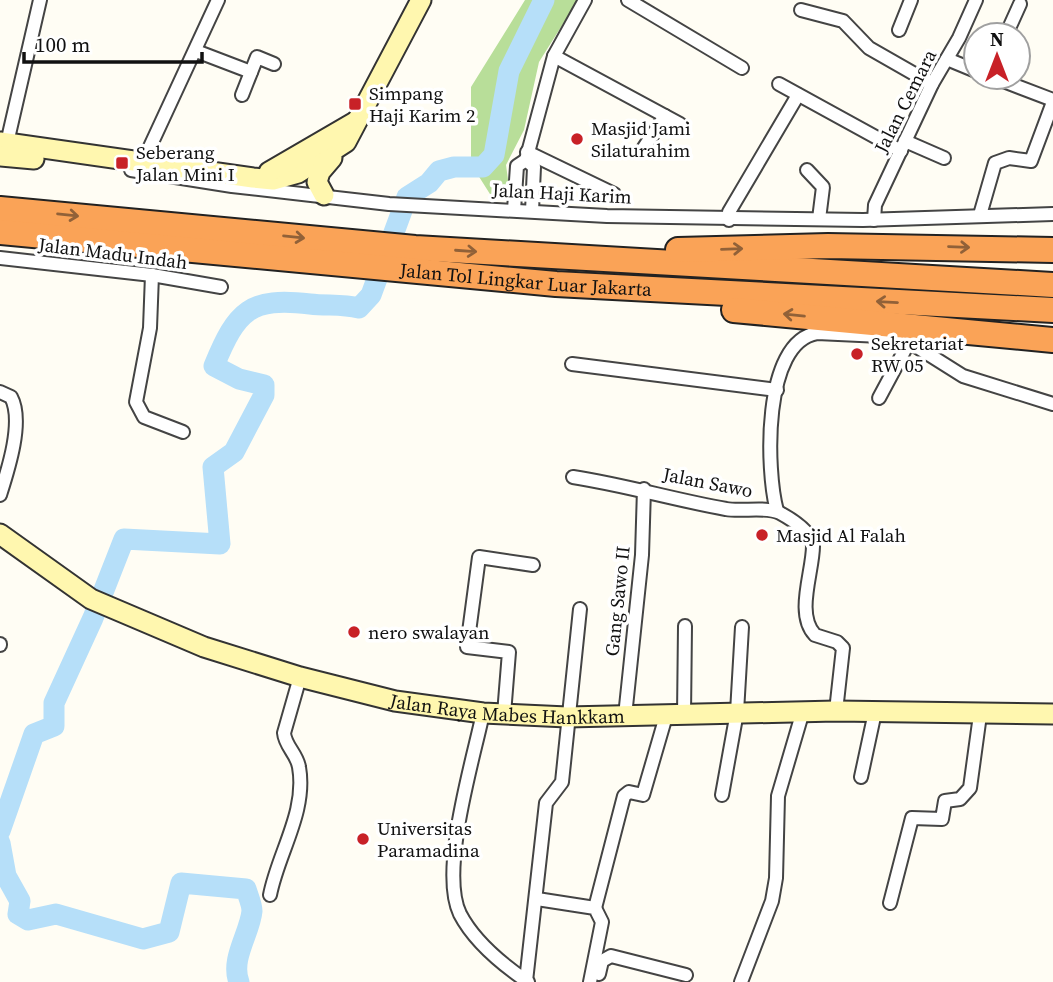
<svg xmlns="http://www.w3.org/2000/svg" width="1053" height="982" viewBox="0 0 1053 982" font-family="'Source Serif 4',serif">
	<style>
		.forest { fill: #b8de99 }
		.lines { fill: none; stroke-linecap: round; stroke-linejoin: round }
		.river { stroke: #b6dff9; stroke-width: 21 }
		.minor-casing { stroke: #444; stroke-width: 16 }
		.secondary-casing { stroke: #333; stroke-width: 23 }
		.motorway-casing { stroke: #222; stroke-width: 28 }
		.minor { stroke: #fff; stroke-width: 12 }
		.secondary { stroke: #fff7af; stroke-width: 19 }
		.motorway { stroke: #faa357; stroke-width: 24 }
		.oneway { stroke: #916138 }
		.poi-dot { fill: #c82127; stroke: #fff; stroke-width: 2.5 }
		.labels { text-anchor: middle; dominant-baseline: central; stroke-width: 7; stroke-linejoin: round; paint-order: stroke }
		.poi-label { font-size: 19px; fill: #111; stroke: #fff; text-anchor: start }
		.street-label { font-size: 19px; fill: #111; stroke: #fff }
	</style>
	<rect width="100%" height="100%" fill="#fffdf4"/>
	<path class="forest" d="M525 0H578L539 62 524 130 506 165 509 187 495 202 471 164V87Z"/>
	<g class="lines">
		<g class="river">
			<path d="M0 831 34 734 54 726V703L93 618 124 539 220 544 213 467 234 452 264 395V385L239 379 214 366C237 310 250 297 310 304 327 306 342 304 359 308L371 295 407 197 429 183 439 171 454 167H483L494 155 509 71 544 0"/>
			<path d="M0 843 6 876 20 901 18 914 28 920 56 914 143 939 169 932 181 883 246 889C248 896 252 904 252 911 250 933 230 959 239 982"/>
		</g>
		<defs>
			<g id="minor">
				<path d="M628 0 742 68"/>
				<path d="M801 10 843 21 869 48 932 84"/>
				<path d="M899 30 911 0"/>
				<path d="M1006 35 1020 4"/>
				<path d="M196 51 251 72"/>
				<path d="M554 56 680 124"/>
				<path d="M947 59 976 71"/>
				<path d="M993 77 1053 100"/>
				<path d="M779 84 901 151"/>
				<path d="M242 95 257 57 274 64"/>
				<path d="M905 141 944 158"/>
				<path d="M7 143 40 0"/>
				<path d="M643 149 665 116"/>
				<path d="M527 152 614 194"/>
				<path d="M526 160 554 56 585 0"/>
				<path d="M526 160 534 167 532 211"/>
				<path d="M142 164 218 0"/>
				<path d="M131 170 232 186 389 204 607 216 863 220 1053 214"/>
				<path d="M807 170 823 187 819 219"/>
				<path d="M514 210 517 166 526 160"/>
				<path d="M980 215 995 163 1009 158 1031 161 1053 102"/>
				<path d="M729 220V212L798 95"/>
				<path d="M874 220 875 205 932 84 959 38 976 0"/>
				<path d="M0 258 152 275 221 287"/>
				<path d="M152 275 150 328 136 402 144 417 183 432"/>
				<path d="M572 364 777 390"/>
				<path d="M0 392 11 397C24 421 8 470 0 495"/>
				<path d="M879 398 909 342"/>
				<path d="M573 477C625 485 675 500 726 509 741 512 767 506 780 513 791 519 812 532 813 546 813 572 795 614 815 635L837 642 843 648 836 711"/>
				<path d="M777 511C766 471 762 342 817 333L881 336 909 342 963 376 1053 404"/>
				<path d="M0 644V645"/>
				<path d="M483 713C473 761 439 871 460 914 474 941 503 965 528 982"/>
				<path d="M504 714 509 652 467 647 479 557 533 565"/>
				<path d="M684 715 685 626"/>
				<path d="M625 716 642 555 644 489"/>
				<path d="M861 777 875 712"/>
				<path d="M722 795 737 712 742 627"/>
				<path d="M270 895C278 853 307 812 299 767 297 754 285 746 284 733L300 677"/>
				<path d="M537 899 595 908 602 922 590 982"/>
				<path d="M890 903 912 818 942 819 945 801 960 799 970 788 980 715"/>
				<path d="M595 908 624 796 629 792 643 795 666 716"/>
				<path d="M599 974 602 961 611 956 686 975"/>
				<path d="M526 981 546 803 562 782 580 609"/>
				<path d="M741 982 772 901 776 878 778 796 803 711"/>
			</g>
			<g id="secondary">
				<path d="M0 142 253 178 273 180 298 173 346 142 421 0"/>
				<path d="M0 156 34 159"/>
				<path d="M269 172 355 122"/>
				<path d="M324 195 317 182 320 172 332 158"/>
				<path id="s1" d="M0 534 91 599 204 647 300 677 395 701 483 713 567 717 836 711 1053 714"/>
			</g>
			<g id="motorway">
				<path d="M0 209 415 248 1053 285"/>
				<path id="s2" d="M0 232 556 284 1053 310"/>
				<path d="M678 250 828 246 1053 250"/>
				<path d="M734 310 1053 340"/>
			</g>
		</defs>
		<use href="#minor" class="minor-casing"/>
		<use href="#secondary" class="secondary-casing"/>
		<use href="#motorway" class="motorway-casing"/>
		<use href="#minor" class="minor"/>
		<use href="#secondary" class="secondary"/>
		<use href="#motorway" class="motorway"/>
	</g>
	<defs><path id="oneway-shaft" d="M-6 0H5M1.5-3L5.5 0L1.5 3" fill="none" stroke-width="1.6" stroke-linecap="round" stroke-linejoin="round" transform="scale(1.75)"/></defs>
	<g class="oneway">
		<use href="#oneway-shaft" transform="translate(68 215) rotate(6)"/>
		<use href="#oneway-shaft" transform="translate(294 237) rotate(6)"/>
		<use href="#oneway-shaft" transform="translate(959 247) rotate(2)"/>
		<use href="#oneway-shaft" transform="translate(732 249) rotate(-2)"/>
		<use href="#oneway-shaft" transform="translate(466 251) rotate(4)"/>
		<use href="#oneway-shaft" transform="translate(887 302) rotate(-177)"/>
		<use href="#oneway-shaft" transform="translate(794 315) rotate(-174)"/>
	</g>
	<g class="poi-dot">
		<rect x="348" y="97" width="14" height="14" rx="3.5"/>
		<circle cx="577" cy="139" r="7"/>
		<rect x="115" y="156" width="14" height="14" rx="3.5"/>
		<circle cx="857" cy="354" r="7"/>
		<circle cx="762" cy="535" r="7"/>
		<circle cx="354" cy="632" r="7"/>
		<circle cx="363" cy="839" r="7"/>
	</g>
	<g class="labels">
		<g class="poi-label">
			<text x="369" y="93">Simpang<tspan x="369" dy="22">Haji Karim 2</tspan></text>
			<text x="591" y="128">Masjid Jami<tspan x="591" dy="22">Silaturahim</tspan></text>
			<text x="136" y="152">Seberang<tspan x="136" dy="22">Jalan Mini I</tspan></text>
			<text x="871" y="343">Sekretariat<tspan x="871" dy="22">RW 05</tspan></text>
			<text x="776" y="535">Masjid Al Falah</text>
			<text x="368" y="632">nero swalayan</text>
			<text x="377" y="828">Universitas<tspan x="377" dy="22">Paramadina</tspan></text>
		</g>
		<g class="street-label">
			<text transform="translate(905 101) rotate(-63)">Jalan Cemara</text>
			<text transform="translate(562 193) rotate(3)">Jalan Haji Karim</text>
			<text transform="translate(113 253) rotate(7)">Jalan Madu Indah</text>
			<text stroke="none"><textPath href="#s2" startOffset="528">Jalan Tol Lingkar Luar Jakarta</textPath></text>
			<text transform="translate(708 482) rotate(11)">Jalan Sawo</text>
			<text transform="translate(617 601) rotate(-84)">Gang Sawo II</text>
			<text stroke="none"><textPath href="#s1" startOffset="546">Jalan Raya Mabes Hankkam</textPath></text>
		</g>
	</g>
	<g transform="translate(997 56)"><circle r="33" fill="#ffffff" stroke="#a0a0a0" stroke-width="2"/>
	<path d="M0-5L12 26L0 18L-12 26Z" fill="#c82127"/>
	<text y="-10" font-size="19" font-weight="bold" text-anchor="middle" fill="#111111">N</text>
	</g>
	<path d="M24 52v10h178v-10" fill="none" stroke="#111111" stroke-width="3.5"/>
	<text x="35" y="52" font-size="21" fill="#111111" stroke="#ffffff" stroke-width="5" paint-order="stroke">100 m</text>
</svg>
